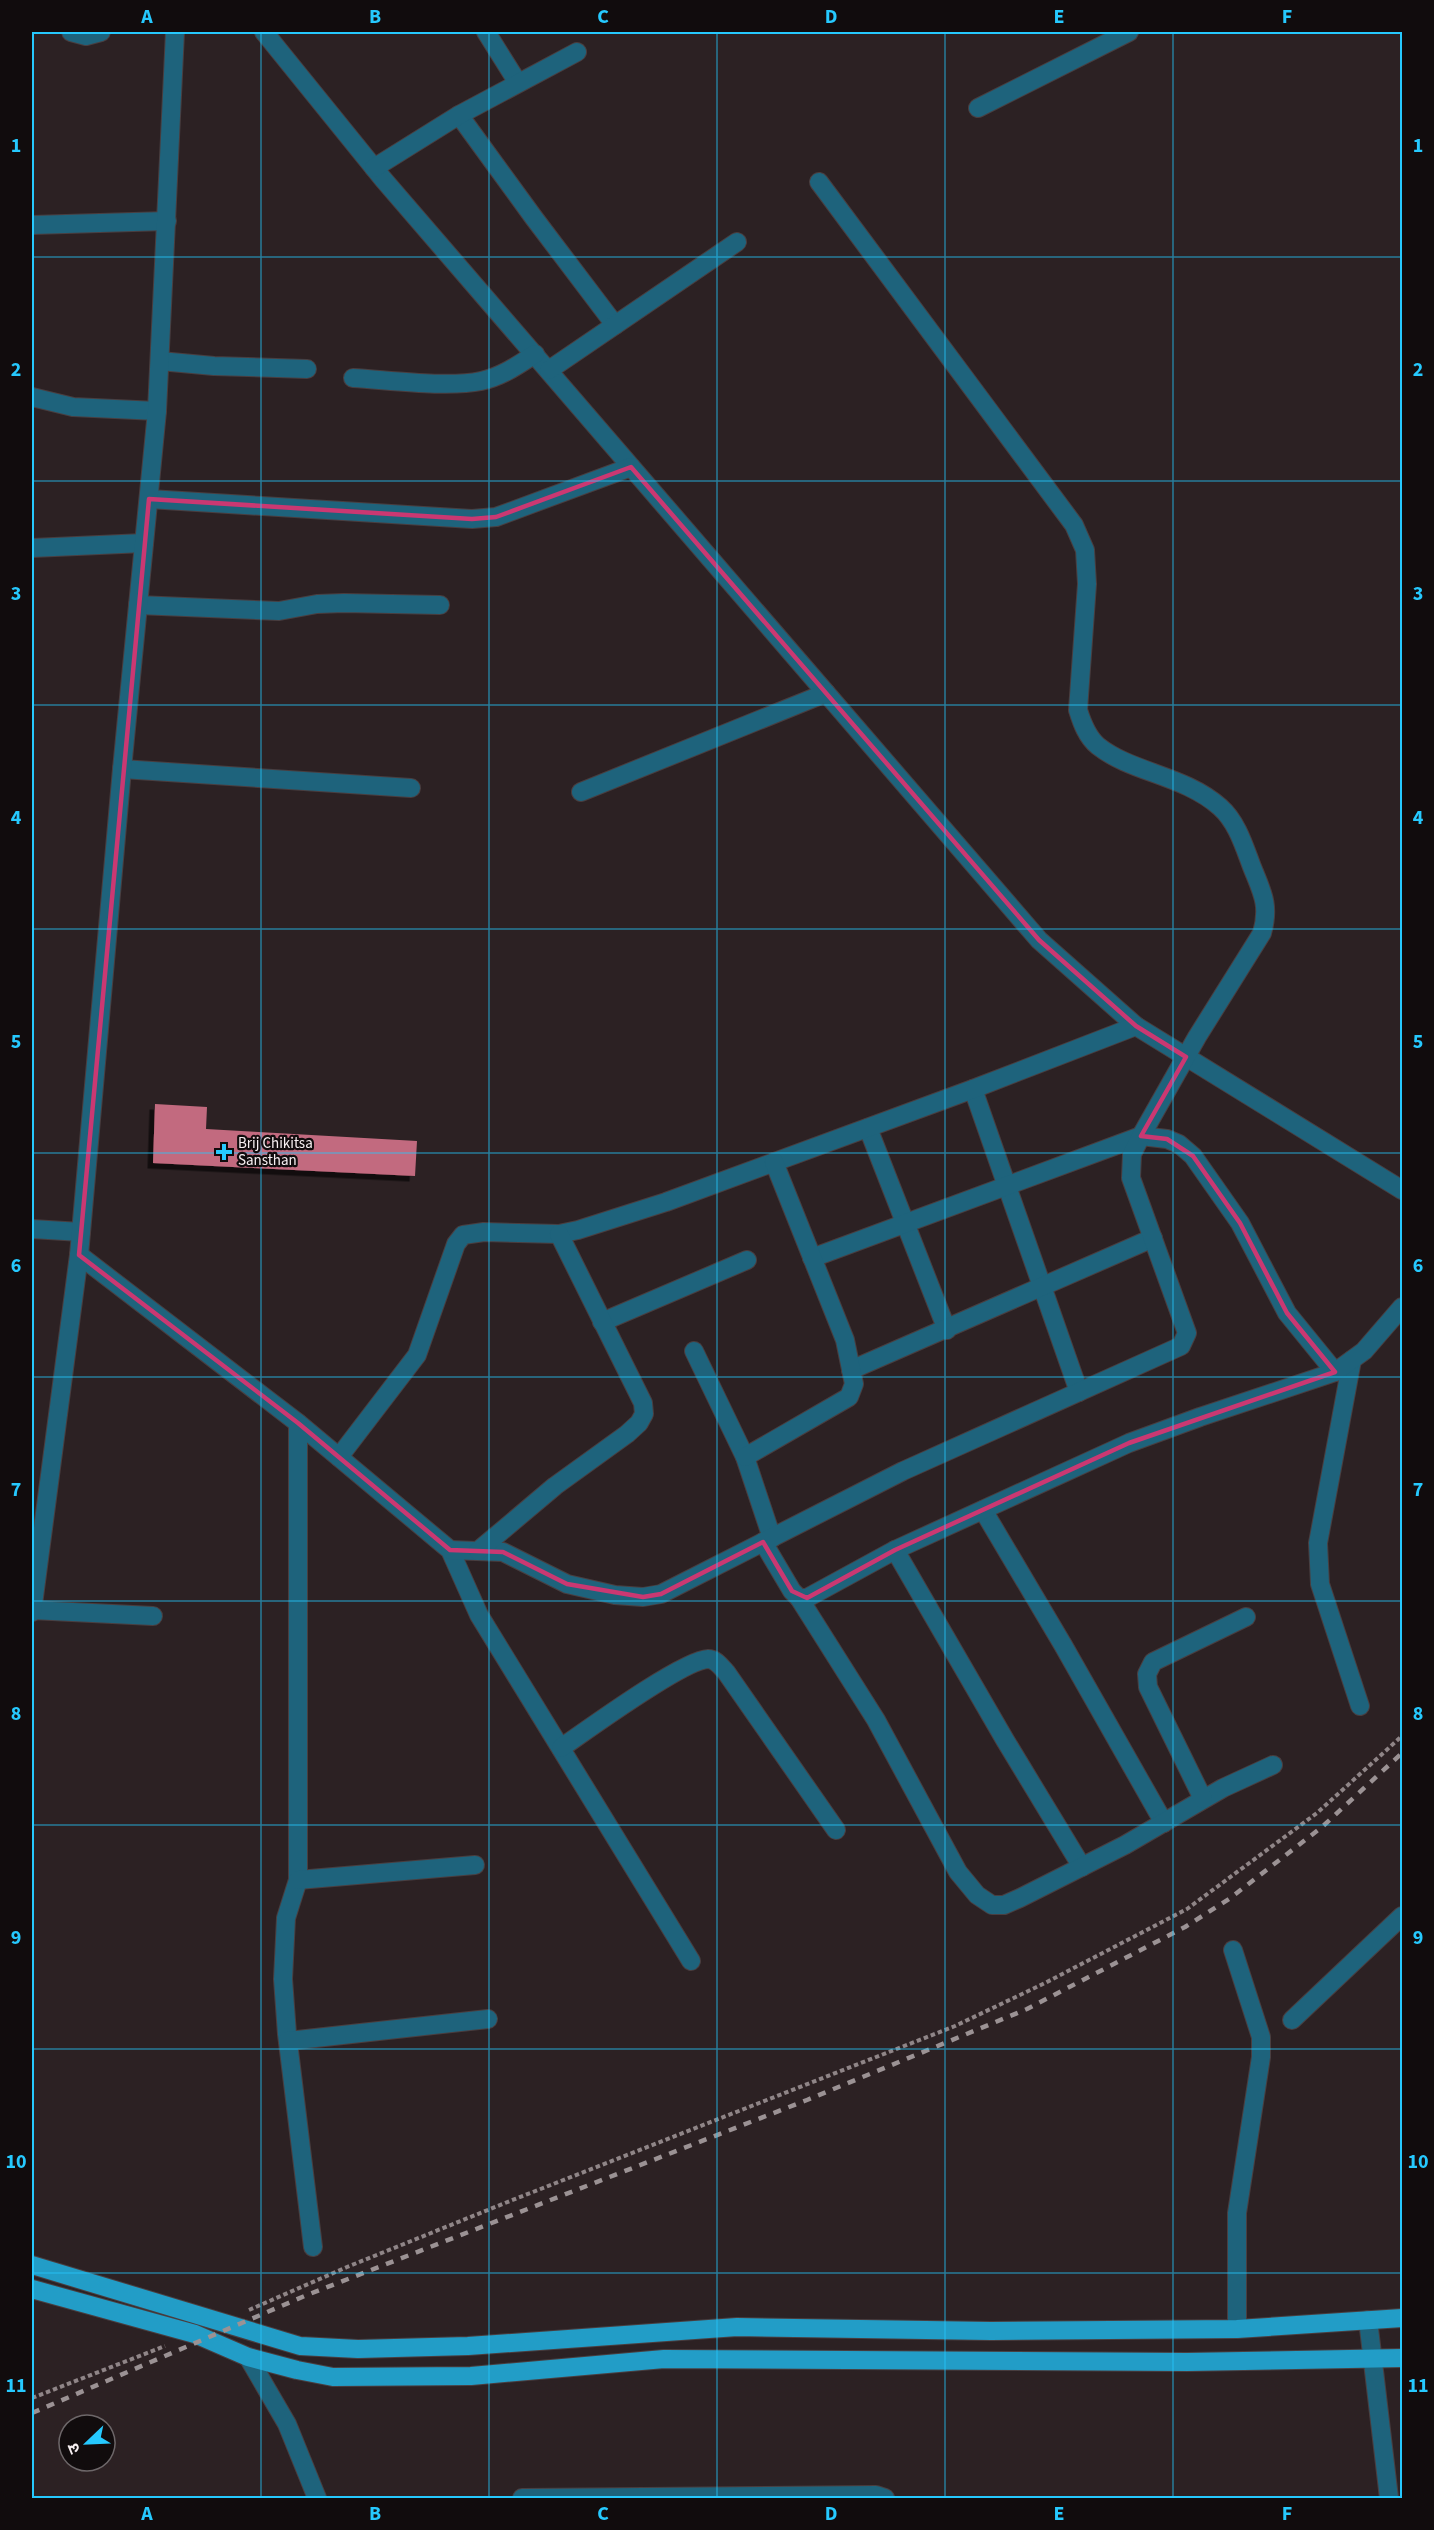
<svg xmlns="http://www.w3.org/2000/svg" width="1434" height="2530" viewBox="0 0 1434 2530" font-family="'Source Sans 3','Noto Sans Devanagari',sans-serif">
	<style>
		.building { fill: #c26a7f; filter: url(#shadow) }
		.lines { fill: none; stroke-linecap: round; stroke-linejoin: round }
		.minor-casing { stroke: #493e40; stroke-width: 20 }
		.major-casing { stroke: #493e40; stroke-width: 20 }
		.path { stroke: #8f8587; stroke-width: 4; stroke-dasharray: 4.5 3; stroke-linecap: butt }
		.minor { stroke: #1e637c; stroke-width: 18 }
		.major { stroke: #229dc7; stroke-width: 18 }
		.rail { stroke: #9b9294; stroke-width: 4.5; stroke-dasharray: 8 8; stroke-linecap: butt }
		.marked { fill: none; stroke: #ca3872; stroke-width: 4.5; stroke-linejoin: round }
		.grid { fill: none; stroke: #26c9fe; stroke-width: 1.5; stroke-opacity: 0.55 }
		.poi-dot { fill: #26c9fe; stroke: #110c0d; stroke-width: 2 }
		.labels { text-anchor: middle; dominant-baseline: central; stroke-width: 4.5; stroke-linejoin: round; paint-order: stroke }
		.poi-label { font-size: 15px; fill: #f8f0f2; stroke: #110c0d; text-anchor: start }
		.neatline { fill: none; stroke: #26c9fe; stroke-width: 2 }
		.grid-label { font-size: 20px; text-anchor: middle; font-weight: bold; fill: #26c9fe }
	</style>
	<defs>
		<filter id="shadow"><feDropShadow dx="-5.5" dy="5.5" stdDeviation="0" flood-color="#0009"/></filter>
	</defs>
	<rect width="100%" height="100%" fill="#2c2123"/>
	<path class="building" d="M155 1104 207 1107 206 1129 417 1141 415 1176 153 1163Z"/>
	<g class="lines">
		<defs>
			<g id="minor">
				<path d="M71 32 86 36 101 32"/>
				<path d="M264 32 383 179 1039 940 1136 1026 1402 1190"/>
				<path d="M486 32 518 83"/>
				<path d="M978 108 1129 32"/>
				<path d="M459 115 534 218 615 325"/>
				<path d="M374 168 459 115 577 52"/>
				<path d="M32 225 167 221"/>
				<path d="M160 361 214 366 307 369"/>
				<path d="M549 370 737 242"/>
				<path d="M353 378C389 380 447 388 481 381 501 377 518 365 535 354"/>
				<path d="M32 397 73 407 157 411"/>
				<path d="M149 499 472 519 496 517 631 467"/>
				<path d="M32 548 144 543"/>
				<path d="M138 605 279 611 317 604 344 603 440 605"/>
				<path d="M122 769 411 788"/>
				<path d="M581 792 826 693"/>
				<path d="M973 1089 1079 1392"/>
				<path d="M868 1128 947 1330"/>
				<path d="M32 1229 81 1232"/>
				<path d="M79 1255 298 1423 450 1550 479 1615 691 1961"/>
				<path d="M812 1258 1141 1136 1167 1139 1179 1144 1193 1156 1240 1223 1287 1313 1335 1372"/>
				<path d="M602 1322 747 1260"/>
				<path d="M694 1351 745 1457 772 1538"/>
				<path d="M1352 1360 1318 1543 1320 1584 1360 1706"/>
				<path d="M851 1370 1153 1238"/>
				<path d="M298 1423V1880L286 1918 283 1979 287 2034 313 2247"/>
				<path d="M339 1457 417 1355 456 1244 463 1235 484 1232 559 1234 578 1230 666 1202 973 1089 1136 1026"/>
				<path d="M745 1457 849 1397 854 1384 845 1340 774 1162"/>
				<path d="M983 1510 1063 1645 1164 1823"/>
				<path d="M763 1542 792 1591 799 1598H807L895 1550 1129 1443 1200 1417 1335 1372 1364 1351 1402 1307"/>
				<path d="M450 1550 503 1552 567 1584 615 1595 643 1597 661 1594 903 1471 1181 1346 1187 1333 1131 1178 1132 1154 1141 1136 1197 1037 1262 933C1270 905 1262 892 1252 867 1244 846 1237 822 1220 807 1184 775 1132 773 1098 746 1087 737 1082 723 1078 710L1087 584 1085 550 1074 525 819 182"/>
				<path d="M895 1550 1005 1740 1082 1867"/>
				<path d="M478 1551 555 1486 627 1434 639 1423 644 1414 643 1403 559 1234"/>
				<path d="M799 1598 876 1720 958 1872 977 1895 992 1905H1004L1020 1898 1125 1845 1223 1788 1273 1765"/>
				<path d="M32 1610 153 1616"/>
				<path d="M32 1612 79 1255 122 769 157 411 175 32"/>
				<path d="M561 1748C587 1730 683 1660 708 1659 716 1659 721 1667 726 1672L836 1830"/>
				<path d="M1203 1799 1148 1687 1147 1674 1153 1662 1246 1617"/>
				<path d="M298 1880 475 1865"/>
				<path d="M1233 1950 1261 2037V2057L1237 2213V2329"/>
				<path d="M1292 2020 1402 1916"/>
				<path d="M288 2041 488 2019"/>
				<path d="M1368 2320 1389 2498"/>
				<path d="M248 2357 287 2424 317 2498"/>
				<path d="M522 2498 876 2495 885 2498"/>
			</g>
			<g id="major">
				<path d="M32 2265 300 2346 358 2349 468 2346 737 2327 991 2331 1237 2329 1402 2318"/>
				<path d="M32 2289 195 2334 248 2357 297 2370 333 2377 471 2376 664 2359 1187 2362 1402 2358"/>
			</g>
		</defs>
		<use href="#minor" class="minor-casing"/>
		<use href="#major" class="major-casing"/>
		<g class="path">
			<path d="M249 2310 347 2267 510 2201 955 2026 1045 1983 1187 1909 1317 1813 1402 1736"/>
			<path d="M32 2398 165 2346"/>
		</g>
		<use href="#minor" class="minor"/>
		<use href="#major" class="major"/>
		<path class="rail" d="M32 2413 307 2295 807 2100 1027 2009 1185 1927 1229 1899 1322 1827 1402 1753"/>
	</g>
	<path class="marked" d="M631 467 1039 940 1136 1026 1186 1057 1141 1136 1167 1139 1193 1156 1240 1223 1287 1313 1335 1372 1129 1443 895 1550 807 1598 792 1591 763 1542 661 1594 643 1597 567 1584 503 1552 450 1550 298 1423 79 1255 149 499 472 519 496 517Z"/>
	<path class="grid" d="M261 32V2498M489 32V2498M717 32V2498M945 32V2498M1173 32V2498M32 257H1402M32 481H1402M32 705H1402M32 929H1402M32 1153H1402M32 1377H1402M32 1601H1402M32 1825H1402M32 2049H1402M32 2273H1402"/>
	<path class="poi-dot" d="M221 1143h6v6h6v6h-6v6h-6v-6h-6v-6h6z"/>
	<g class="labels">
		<g class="poi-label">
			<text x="238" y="1143">Brij Chikitsa<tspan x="238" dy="17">Sansthan</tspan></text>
		</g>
	</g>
	<rect width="1434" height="2530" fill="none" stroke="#110c0d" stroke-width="66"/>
	<g transform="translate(87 2443) rotate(247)"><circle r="28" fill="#110c0d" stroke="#6d6769" stroke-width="1.5"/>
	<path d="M0-4.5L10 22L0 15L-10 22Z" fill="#26c9fe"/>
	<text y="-9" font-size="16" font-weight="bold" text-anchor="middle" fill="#f8f0f2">उ</text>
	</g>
	<rect x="33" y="33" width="1368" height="2464" class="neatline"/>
	<g class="grid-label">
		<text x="147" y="23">A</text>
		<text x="375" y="23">B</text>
		<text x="603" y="23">C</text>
		<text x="831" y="23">D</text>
		<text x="1059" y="23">E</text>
		<text x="1287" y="23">F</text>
		<text x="16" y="152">1</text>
		<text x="1418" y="152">1</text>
		<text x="16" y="376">2</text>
		<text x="1418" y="376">2</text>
		<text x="16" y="600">3</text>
		<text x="1418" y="600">3</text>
		<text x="16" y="824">4</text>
		<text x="1418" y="824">4</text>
		<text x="16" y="1048">5</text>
		<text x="1418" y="1048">5</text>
		<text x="16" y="1272">6</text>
		<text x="1418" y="1272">6</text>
		<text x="16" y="1496">7</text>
		<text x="1418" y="1496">7</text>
		<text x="16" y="1720">8</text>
		<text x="1418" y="1720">8</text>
		<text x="16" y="1944">9</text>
		<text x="1418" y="1944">9</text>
		<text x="16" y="2168">10</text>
		<text x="1418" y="2168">10</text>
		<text x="16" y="2392">11</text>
		<text x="1418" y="2392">11</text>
		<text x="147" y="2520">A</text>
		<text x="375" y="2520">B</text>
		<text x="603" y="2520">C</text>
		<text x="831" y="2520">D</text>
		<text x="1059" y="2520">E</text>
		<text x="1287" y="2520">F</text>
	</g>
</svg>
